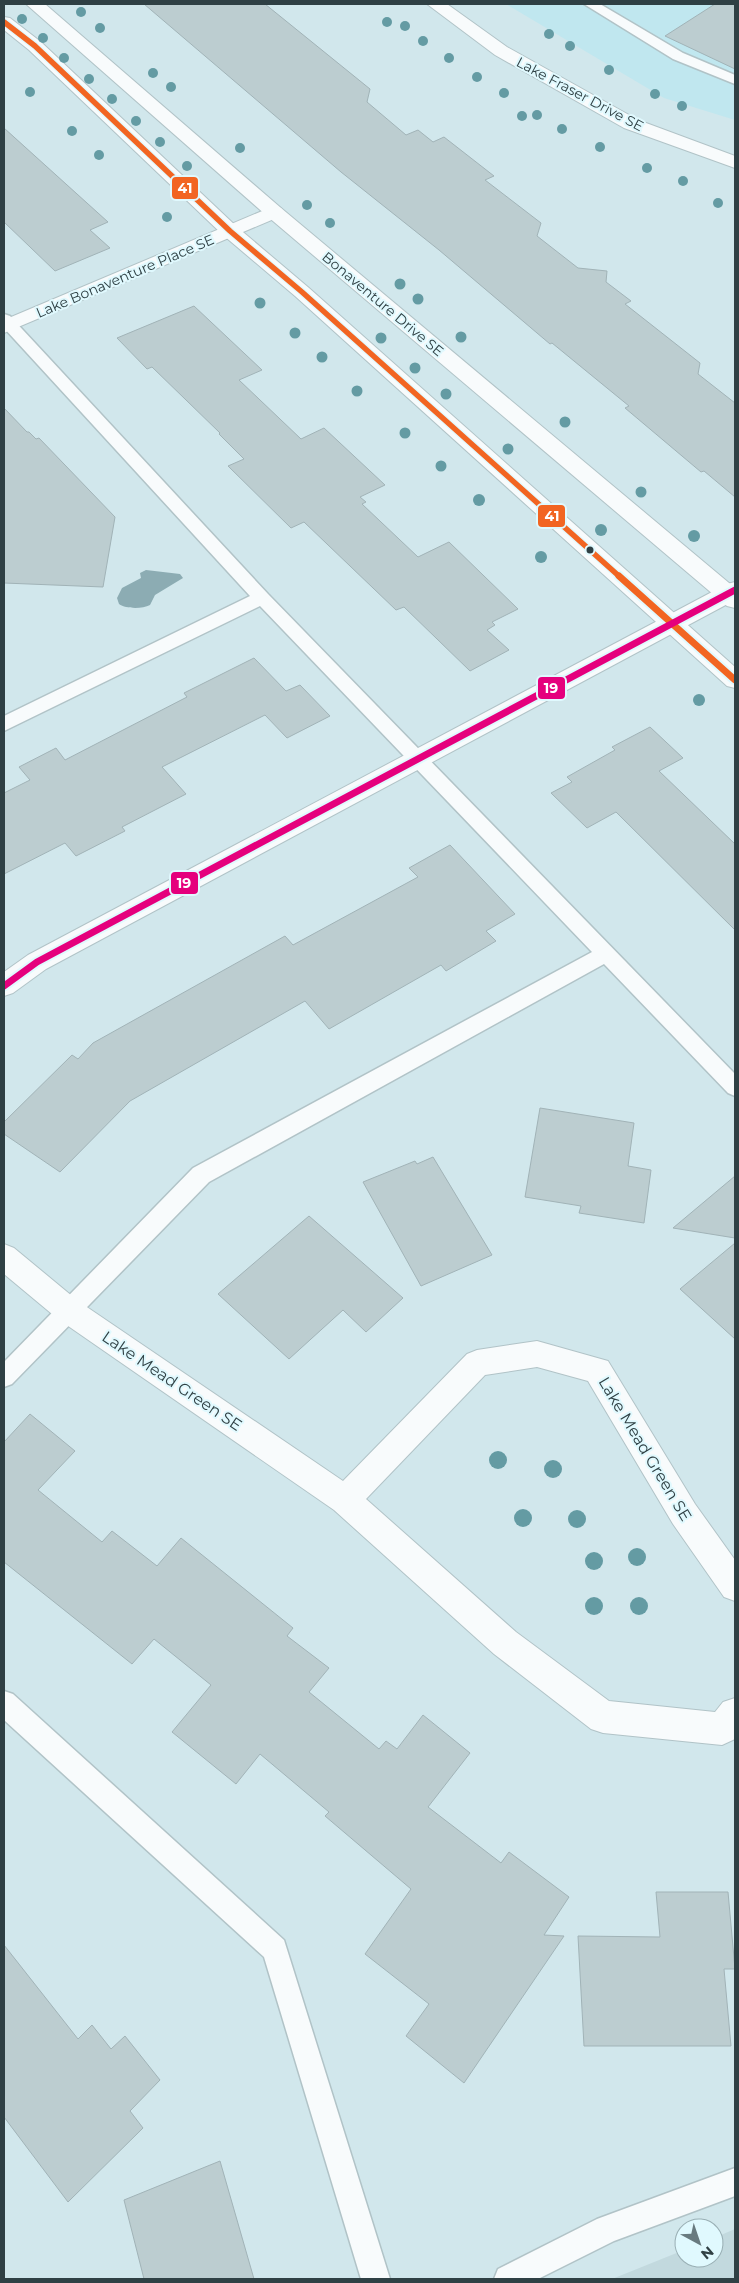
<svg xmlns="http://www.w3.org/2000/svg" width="739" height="2283" viewBox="0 0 739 2283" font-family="Montserrat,sans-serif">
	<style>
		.built { fill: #c0e7ef }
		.green { fill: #c2d9de }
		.water { fill: #8cacb3 }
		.building { fill: #bccdd0; stroke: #a1b3b7 }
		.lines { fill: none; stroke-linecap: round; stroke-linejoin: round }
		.service-casing { stroke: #b1c3c7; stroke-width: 3 }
		.minor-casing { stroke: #b1c3c7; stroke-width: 2 }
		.tertiary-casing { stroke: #b1c3c7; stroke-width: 2 }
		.service { fill: #f8fbfc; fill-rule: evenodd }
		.minor { fill: #f8fbfc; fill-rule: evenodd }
		.tertiary { fill: #f8fbfc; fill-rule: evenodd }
		.bus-1-far1-casing { stroke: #e0f9fe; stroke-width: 8 }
		.bus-1-casing { stroke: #e0f9fe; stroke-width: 11 }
		.bus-2-casing { stroke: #e0f9fe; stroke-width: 11 }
		.bus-1-far1 { stroke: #f26522; stroke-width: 5.5 }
		.bus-1 { stroke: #f26522; stroke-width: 7 }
		.bus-2 { stroke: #e5007d; stroke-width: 7 }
		.tree { fill: #649ba3 }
		.bus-dot { fill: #2f4044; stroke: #e0f9fe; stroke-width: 2 }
		.labels { text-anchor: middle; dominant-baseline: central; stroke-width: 4; stroke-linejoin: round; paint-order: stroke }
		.far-street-label { font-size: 14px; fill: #2f4044; stroke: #e0f9fe }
		.street-label { font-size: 16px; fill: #2f4044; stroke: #e0f9fe }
		.line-badge { stroke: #e0f9fe; stroke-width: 2 }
		.badge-label { font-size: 14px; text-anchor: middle; font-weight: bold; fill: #fff }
	</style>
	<rect width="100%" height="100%" fill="#d1e7ec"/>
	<path class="built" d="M506 4H735V120L664 98Z"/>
	<path class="green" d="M735 2229V2279H612L684 2250V2258H714V2238Z"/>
	<path class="water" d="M146 570 180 574 183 578 155 595 150 605C142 609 126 609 119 604L117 598 122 588 141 578 140 573Z"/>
	<g class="building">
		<path d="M144 4H265L370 89 367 102 406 135 418 130 433 142 444 137 494 176 485 180 541 223 537 236 578 268 607 271 606 282 631 301 625 304 700 363 698 374 735 403V497L704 471 701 472 625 408 629 406 552 343 550 344 439 250 341 172Z"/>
		<path d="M715 4H735V69L665 36Z"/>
		<path d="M4 128 108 222 90 230 110 248 55 271 4 222Z"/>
		<path d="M194 306 262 370 239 380 301 439 324 428 385 485 360 497 366 502 362 504 418 557 449 542 518 609 492 622 495 625 487 630 509 650 470 671 404 607 396 610 304 522 291 528 228 466 244 459 219 434 220 433 152 367 147 369 117 338Z"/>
		<path d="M4 408 27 432H29L36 439 39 438 115 517 103 587 4 583Z"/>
		<path d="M254 658 286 691 300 685 330 716 287 738 265 715 162 767 186 794 122 827 125 831 76 856 65 843 4 874V793L30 780 19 767 56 748 65 760 187 697 184 693Z"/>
		<path d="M650 727 683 758 659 771 735 844V930L616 812 587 828 551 793 572 782 567 777 615 750 612 747Z"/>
		<path d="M450 845 515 914 486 931 496 941 446 971 441 965 329 1029 305 1001 130 1101 60 1172 4 1134V1122L72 1055 78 1059 93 1043 285 936 293 945 418 877 409 868Z"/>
		<path d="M540 1108 634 1123 628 1166 651 1170 644 1223 579 1213 581 1206 525 1197Z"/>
		<path d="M433 1157 492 1255 421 1286 363 1182 415 1161 417 1164Z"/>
		<path d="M735 1176V1238L673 1228Z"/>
		<path d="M309 1216 403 1298 366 1332 343 1310 289 1359 218 1294Z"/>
		<path d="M735 1243V1339L680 1289Z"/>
		<path d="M30 1414 75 1451 38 1490 102 1542 112 1531 157 1566 181 1538 293 1628 287 1636 329 1668 309 1692 379 1749 386 1741 397 1749 423 1715 470 1753 428 1807 501 1863 509 1852 569 1897 544 1935 564 1936 464 2083 406 2036 429 2004 365 1954 411 1889 325 1816 329 1812 260 1754 236 1784 172 1732 211 1685 154 1639 132 1664 4 1562V1442Z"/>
		<path d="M656 1892H728L735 1969H724L731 2046H584L578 1936 660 1937Z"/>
		<path d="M4 1945 78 2039 92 2025 111 2049 125 2036 160 2080 130 2111 143 2128 68 2202 4 2117Z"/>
		<path d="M220 2161 254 2279H144L124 2200Z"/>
	</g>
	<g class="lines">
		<defs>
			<g id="service">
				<path d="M584 4H600L683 53 735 75V84L673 59Z"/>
				<path d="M4 314 10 316 268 594 735 1074V1096L728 1093 604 964 209 1182 12 1384 4 1387V1362L193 1168 592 952 260 606 4 731V716L250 596 4 328Z"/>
				<path d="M4 1691 13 1694 284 1940 390 2279H361L264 1957 4 1720Z"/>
				<path d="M735 2168V2196L614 2241 538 2279H494L498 2269 597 2219Z"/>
			</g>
			<g id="minor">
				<path d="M427 4H447L507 47 638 120 735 156V168L624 128 495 55Z"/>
				<path d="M274 206 281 208 284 212 281 216 4 333V320Z"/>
				<path d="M735 582V600L46 969 13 993 4 996V972L28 955 727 584Z"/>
				<path d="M4 1244 14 1248 78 1301 343 1481 467 1354 477 1350 537 1341 608 1361 695 1504 735 1560V1601L724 1597 673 1524 588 1381 537 1367 485 1375 366 1499 516 1632 609 1701 715 1712 723 1702 735 1698V1739L722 1745 603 1733 591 1729 494 1654 334 1510 58 1319 4 1274Z"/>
			</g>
			<g id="tertiary">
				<path d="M26 4H45L281 208 735 588V608L727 606 267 216Z"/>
				<path d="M4 17 10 18 41 42 237 227 309 288 735 667V688L727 686 295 296 223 235 29 50 4 30Z"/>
			</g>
		</defs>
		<use href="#service" class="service-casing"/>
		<use href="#minor" class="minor-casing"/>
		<use href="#tertiary" class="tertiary-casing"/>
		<use href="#service" class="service"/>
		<use href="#minor" class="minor"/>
		<use href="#tertiary" class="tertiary"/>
		<defs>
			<path id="bus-1-far1" d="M4 22 35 46 230 231 302 292 620 577"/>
			<path id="bus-1" d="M619 576 735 680"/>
			<path id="bus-2" d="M4 986 37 962 735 590"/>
		</defs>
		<use href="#bus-1-far1" class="bus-1-far1-casing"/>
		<use href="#bus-1" class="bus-1-casing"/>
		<use href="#bus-2" class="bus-2-casing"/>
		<use href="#bus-1-far1" class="bus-1-far1"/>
		<use href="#bus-1" class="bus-1"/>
		<use href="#bus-2" class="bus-2"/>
	</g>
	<g class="tree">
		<circle cx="81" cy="12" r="5"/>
		<circle cx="22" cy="19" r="5"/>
		<circle cx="387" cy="22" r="5"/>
		<circle cx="405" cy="26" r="5"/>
		<circle cx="100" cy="28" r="5"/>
		<circle cx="549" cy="34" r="5"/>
		<circle cx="43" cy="38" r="5"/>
		<circle cx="423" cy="41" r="5"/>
		<circle cx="570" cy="46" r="5"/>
		<circle cx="64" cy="58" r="5"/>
		<circle cx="449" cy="58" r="5"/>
		<circle cx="609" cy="70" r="5"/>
		<circle cx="153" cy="73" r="5"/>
		<circle cx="477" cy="77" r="5"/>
		<circle cx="89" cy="79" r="5"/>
		<circle cx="171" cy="87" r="5"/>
		<circle cx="30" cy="92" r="5"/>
		<circle cx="504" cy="93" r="5"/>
		<circle cx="655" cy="94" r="5"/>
		<circle cx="112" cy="99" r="5"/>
		<circle cx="682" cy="106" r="5"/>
		<circle cx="537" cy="115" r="5"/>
		<circle cx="522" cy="116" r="5"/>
		<circle cx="136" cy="121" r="5"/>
		<circle cx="562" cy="129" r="5"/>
		<circle cx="72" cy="131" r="5"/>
		<circle cx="160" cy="142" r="5"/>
		<circle cx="600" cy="147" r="5"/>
		<circle cx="240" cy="148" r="5"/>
		<circle cx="99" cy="155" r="5"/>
		<circle cx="187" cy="166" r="5"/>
		<circle cx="647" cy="168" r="5"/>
		<circle cx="683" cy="181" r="5"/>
		<circle cx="718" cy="203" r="5"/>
		<circle cx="307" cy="205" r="5"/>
		<circle cx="167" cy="217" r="5"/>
		<circle cx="330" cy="223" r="5"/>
		<circle cx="400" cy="284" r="5.5"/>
		<circle cx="418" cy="299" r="5.5"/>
		<circle cx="260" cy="303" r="5.5"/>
		<circle cx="295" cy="333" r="5.5"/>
		<circle cx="461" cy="337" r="5.5"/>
		<circle cx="381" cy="338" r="5.5"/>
		<circle cx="322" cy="357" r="5.5"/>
		<circle cx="415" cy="368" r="5.5"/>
		<circle cx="357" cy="391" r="5.5"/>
		<circle cx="446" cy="394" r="5.5"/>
		<circle cx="565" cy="422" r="5.5"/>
		<circle cx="405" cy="433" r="5.5"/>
		<circle cx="508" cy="449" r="5.5"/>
		<circle cx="441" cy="466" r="5.5"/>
		<circle cx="641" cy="492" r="5.5"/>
		<circle cx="479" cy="500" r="6"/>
		<circle cx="601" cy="530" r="6"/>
		<circle cx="694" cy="536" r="6"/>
		<circle cx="541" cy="557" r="6"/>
		<circle cx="699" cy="700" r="6"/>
		<circle cx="498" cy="1460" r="9"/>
		<circle cx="553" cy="1469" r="9"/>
		<circle cx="523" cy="1518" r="9"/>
		<circle cx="577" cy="1519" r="9"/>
		<circle cx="637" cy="1557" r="9"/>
		<circle cx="594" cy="1561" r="9"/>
		<circle cx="594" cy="1606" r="9"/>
		<circle cx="639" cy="1606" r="9"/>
	</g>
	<circle class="bus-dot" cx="590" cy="550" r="4.5"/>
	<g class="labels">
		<g class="far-street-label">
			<text transform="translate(580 94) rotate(28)">Lake Fraser Drive SE</text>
			<text transform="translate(125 276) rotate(-23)">Lake Bonaventure Place SE</text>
			<text transform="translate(383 304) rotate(40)">Bonaventure Drive SE</text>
		</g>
		<g class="street-label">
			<text transform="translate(172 1381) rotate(34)">Lake Mead Green SE</text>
			<text transform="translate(645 1449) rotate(59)">Lake Mead Green SE</text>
		</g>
	</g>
	<g class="line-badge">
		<rect x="171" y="176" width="28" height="24" rx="5" fill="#f26522"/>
		<rect x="537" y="504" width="29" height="24" rx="5" fill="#f26522"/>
		<rect x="537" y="676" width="29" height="24" rx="5" fill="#e5007d"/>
		<rect x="170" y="871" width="29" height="24" rx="5" fill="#e5007d"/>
	</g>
	<g class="badge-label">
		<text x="185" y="193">41</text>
		<text x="552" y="521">41</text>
		<text x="551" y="693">19</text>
		<text x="184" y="888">19</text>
	</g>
	<rect width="739" height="2283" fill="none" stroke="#2f4044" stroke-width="10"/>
	<g transform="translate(699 2243) rotate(140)"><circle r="24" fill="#e0f9fe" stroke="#99afb4"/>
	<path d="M0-4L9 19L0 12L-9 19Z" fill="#687a7f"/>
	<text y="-8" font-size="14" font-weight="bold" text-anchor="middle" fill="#2f4044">N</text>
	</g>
</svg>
